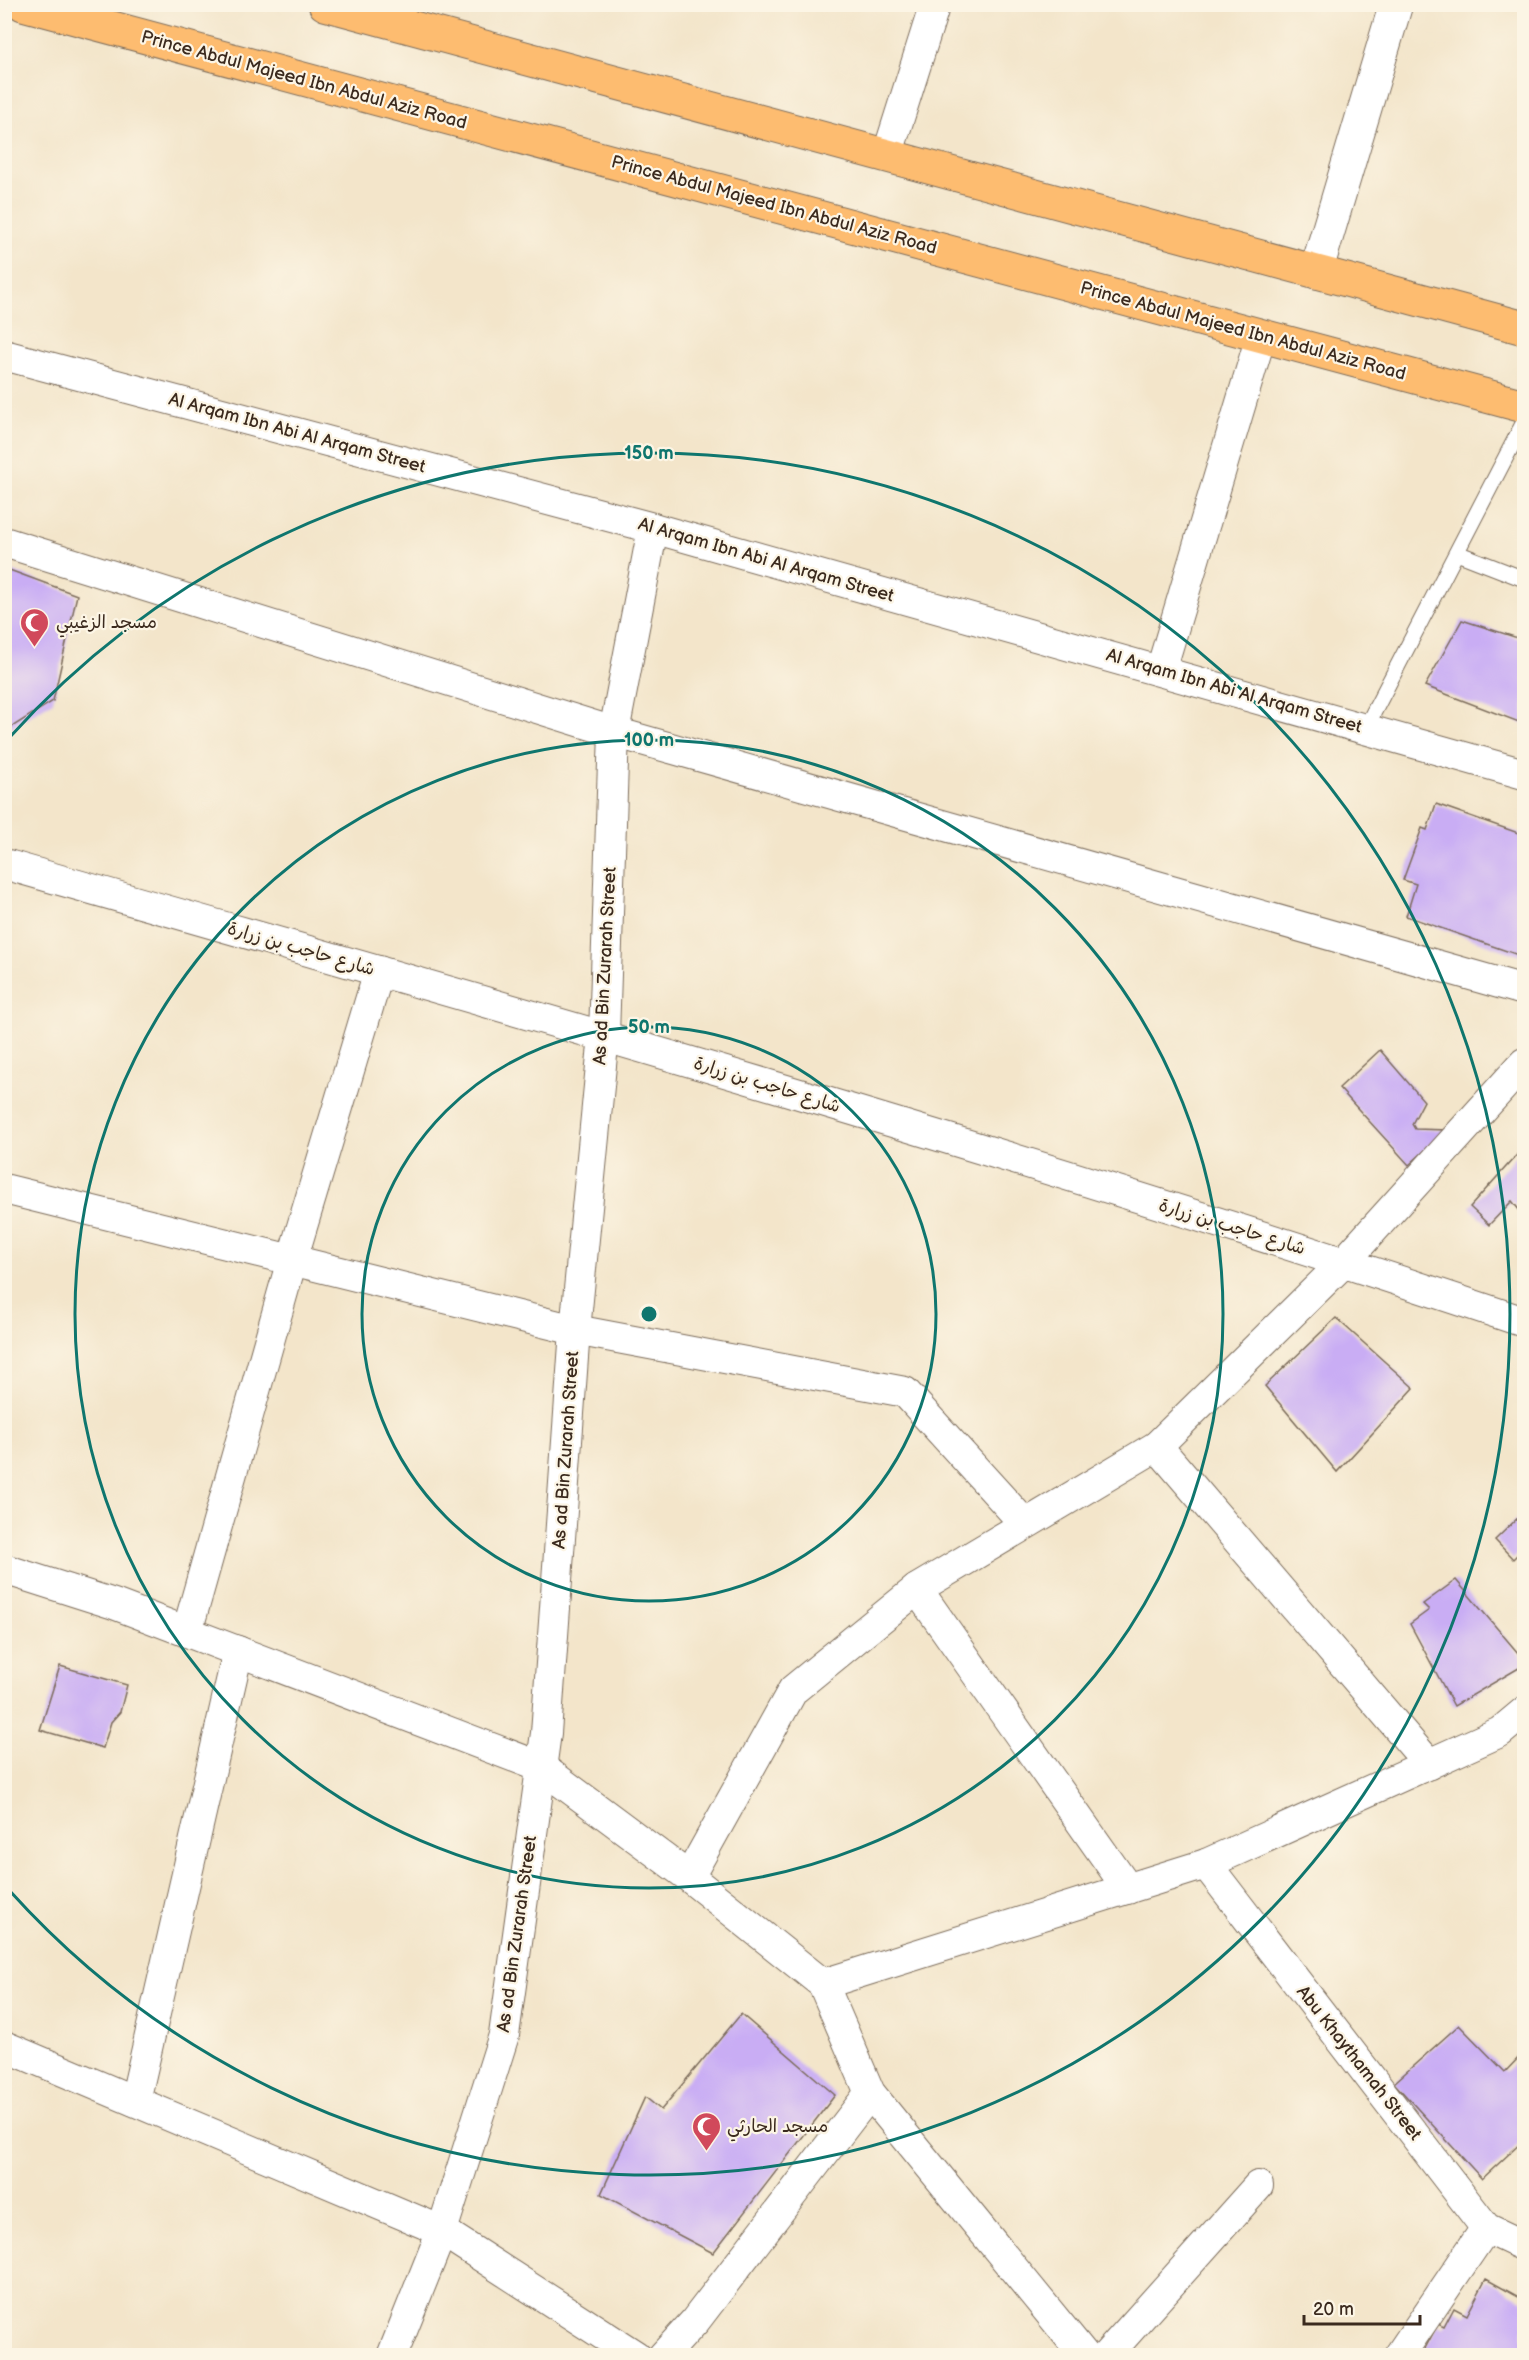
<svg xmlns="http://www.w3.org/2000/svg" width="1529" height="2360" viewBox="0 0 1529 2360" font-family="'Balsamiq Sans','Playpen Sans Arabic',sans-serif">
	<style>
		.building { fill: #c9adf4 }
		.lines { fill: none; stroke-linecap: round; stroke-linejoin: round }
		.service-casing { stroke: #7b6b5a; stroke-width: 17 }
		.minor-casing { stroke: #7b6b5a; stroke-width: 32 }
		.tertiary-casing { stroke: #7b6b5a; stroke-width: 35 }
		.primary-casing { stroke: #7b6b5a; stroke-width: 35 }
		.service { stroke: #fff; stroke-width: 15 }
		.minor { stroke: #fff; stroke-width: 30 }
		.tertiary { stroke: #fff; stroke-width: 33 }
		.primary { stroke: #fdbc70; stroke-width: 33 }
		.ring { fill: none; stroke: #0f766e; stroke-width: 3 }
		.labels { text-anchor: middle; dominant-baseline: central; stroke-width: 4.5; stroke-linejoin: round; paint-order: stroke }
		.street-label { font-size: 18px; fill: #3b2a1e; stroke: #fcf5e5 }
		.poi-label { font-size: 18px; fill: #3b2a1e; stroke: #fcf5e5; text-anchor: start }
		.centre { fill: #0f766e; stroke: #fcf5e5; stroke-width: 3 }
		.ring-label { font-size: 18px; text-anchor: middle; font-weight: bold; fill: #0f766e; stroke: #fcf5e5; stroke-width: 4.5; stroke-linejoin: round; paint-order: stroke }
	</style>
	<rect width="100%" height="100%" fill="#fcf5e5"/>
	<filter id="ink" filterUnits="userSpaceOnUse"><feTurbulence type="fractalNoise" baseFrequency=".0167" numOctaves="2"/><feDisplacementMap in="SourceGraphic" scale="12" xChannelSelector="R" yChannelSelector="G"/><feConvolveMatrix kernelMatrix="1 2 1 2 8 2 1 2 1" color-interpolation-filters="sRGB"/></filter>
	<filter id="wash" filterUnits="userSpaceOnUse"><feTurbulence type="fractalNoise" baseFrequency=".008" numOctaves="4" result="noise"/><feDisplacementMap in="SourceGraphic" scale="24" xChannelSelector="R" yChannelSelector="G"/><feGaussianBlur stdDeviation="1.35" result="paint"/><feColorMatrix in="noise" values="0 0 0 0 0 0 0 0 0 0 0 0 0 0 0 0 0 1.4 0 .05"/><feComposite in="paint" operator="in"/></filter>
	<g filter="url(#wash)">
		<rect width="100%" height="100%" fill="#f3e5ca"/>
		<g id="blocks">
			<g class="building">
				<path d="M4 568 77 595 53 701 4 732Z"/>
				<path d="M1462 620 1524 640V724L1425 686Z"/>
				<path d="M1436 804 1524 835V957L1406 916 1416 884 1403 880 1422 828 1427 830Z"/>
				<path d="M1380 1050 1424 1101 1412 1124 1415 1129 1447 1130 1409 1165 1339 1088Z"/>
				<path d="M1524 1147V1216L1512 1201 1489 1225 1470 1207Z"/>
				<path d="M1336 1318 1414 1388 1337 1472 1265 1386Z"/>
				<path d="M1524 1512V1548L1513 1559 1495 1540Z"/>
				<path d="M1456 1580 1524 1660V1665L1454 1706 1410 1624 1429 1610 1423 1604Z"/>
				<path d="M60 1666 127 1685 120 1712 111 1722 103 1748 40 1730Z"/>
				<path d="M741 2014 835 2095 713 2253 601 2194 645 2097 661 2110Z"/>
				<path d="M1459 2025 1505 2072 1524 2052V2140L1482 2179 1394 2083Z"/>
				<path d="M1486 2279 1524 2300V2345L1519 2356H1421L1438 2324 1444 2327 1454 2308 1467 2315Z"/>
			</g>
		</g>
	</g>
	<g filter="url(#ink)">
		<use href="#blocks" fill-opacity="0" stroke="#7b6b5a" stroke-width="1.5"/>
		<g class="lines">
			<defs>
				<g id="service">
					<path d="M1457 553 1524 579"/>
					<path d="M1365 729 1524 422"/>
				</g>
				<g id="minor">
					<path d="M887 156 935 4"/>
					<path d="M4 355 653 528 1524 774"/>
					<path d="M4 542 614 732 1524 990"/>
					<path d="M1161 670 1261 336"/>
					<path d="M4 864C513 1009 1023 1154 1524 1322"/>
					<path d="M4 1189 575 1330 905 1392 1025 1524"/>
					<path d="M1157 1446 1429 1764"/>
					<path d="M4 1569 114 1604 541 1767 689 1877 823 1984 870 2093 1085 2356"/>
					<path d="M917 1589 1128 1889"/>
					<path d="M187 1632 292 1260 379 971"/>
					<path d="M1206 1864 1486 2228 1524 2246"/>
					<path d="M689 1877 793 1690 917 1589 1157 1446 1344 1262 1524 1063"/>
					<path d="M823 1984 1206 1864 1500 1732 1524 1712"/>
					<path d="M4 2046 442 2231 636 2356"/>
					<path d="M135 2101 238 1651"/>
					<path d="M392 2356 442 2231 504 2035 546 1733 575 1330 604 1035 614 732 653 528"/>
					<path d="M663 2356 695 2321 870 2093"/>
					<path d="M1106 2356 1258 2186"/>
					<path d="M1399 2356 1486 2228"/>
				</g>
				<path id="tertiary" d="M1316 272 1396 4"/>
				<g id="primary">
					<path d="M23 4 1524 406"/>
					<path d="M325 4 1524 328"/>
				</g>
			</defs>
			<use href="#service" class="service-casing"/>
			<use href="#minor" class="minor-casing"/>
			<use href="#tertiary" class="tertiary-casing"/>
			<use href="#primary" class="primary-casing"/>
			<use href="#service" class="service"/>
			<use href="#minor" class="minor"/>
			<use href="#tertiary" class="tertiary"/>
			<use href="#primary" class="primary"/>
		</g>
	</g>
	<g class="ring">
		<circle cx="649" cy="1314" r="287"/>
		<circle cx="649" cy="1314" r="574"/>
		<path d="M9 738A861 861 0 1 1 9 1890"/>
	</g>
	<defs>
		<symbol id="mosque-pin" viewBox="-11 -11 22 30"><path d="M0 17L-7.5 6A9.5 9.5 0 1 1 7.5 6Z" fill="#d1495b" stroke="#fcf5e5"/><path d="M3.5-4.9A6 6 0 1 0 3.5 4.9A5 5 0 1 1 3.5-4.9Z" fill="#fff"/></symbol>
	</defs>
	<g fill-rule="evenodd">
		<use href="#mosque-pin" x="18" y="606" width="33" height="45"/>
		<use href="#mosque-pin" x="690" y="2110" width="33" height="45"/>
	</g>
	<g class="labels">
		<g class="street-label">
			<text transform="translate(304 80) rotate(15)">Prince Abdul Majeed Ibn Abdul Aziz Road</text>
			<text transform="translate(774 205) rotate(15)">Prince Abdul Majeed Ibn Abdul Aziz Road</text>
			<text transform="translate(1243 331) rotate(15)">Prince Abdul Majeed Ibn Abdul Aziz Road</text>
			<text transform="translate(297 433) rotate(15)">Al Arqam Ibn Abi Al Arqam Street</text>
			<text transform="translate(766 560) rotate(16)">Al Arqam Ibn Abi Al Arqam Street</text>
			<text transform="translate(1234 691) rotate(16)">Al Arqam Ibn Abi Al Arqam Street</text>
			<text transform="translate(301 949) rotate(16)">شارع حاجب بن زرارة</text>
			<text transform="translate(605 966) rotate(-87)">As ad Bin Zurarah Street</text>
			<text transform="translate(767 1085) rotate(17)">شارع حاجب بن زرارة</text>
			<text transform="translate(1232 1227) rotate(17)">شارع حاجب بن زرارة</text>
			<text transform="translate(566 1450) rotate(-86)">As ad Bin Zurarah Street</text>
			<text transform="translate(517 1934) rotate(-82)">As ad Bin Zurarah Street</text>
			<text transform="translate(1359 2063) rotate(52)">Abu Khaythamah Street</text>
		</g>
		<g class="poi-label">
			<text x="56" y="622">مسجد الزغيبي</text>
			<text x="727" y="2126">مسجد الحارثي</text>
		</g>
	</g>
	<circle cx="649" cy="1314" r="9" class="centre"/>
	<g class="ring-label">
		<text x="649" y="459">150 m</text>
		<text x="649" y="746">100 m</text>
		<text x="649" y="1033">50 m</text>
	</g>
	<rect width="1529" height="2360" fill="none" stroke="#fcf5e5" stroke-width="24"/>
	<path d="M1304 2315v9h116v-9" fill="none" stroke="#3b2a1e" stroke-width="3"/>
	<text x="1313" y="2315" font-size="18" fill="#3b2a1e" stroke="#fcf5e5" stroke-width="4.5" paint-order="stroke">20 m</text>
</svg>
